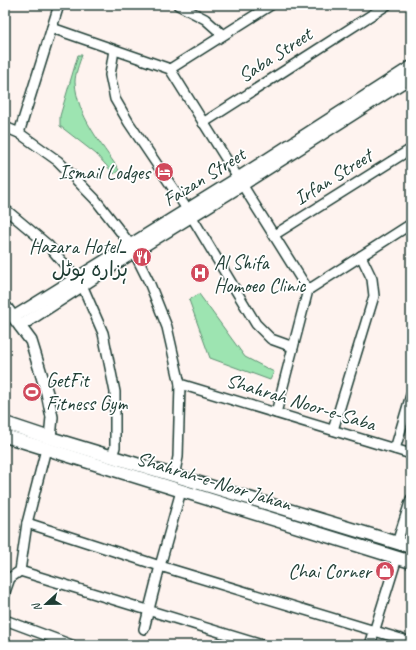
<svg xmlns="http://www.w3.org/2000/svg" width="416" height="650" viewBox="0 0 416 650" font-family="Caveat,'Playpen Sans Arabic',sans-serif">
	<style>
		.green { fill: #9de4b1; stroke: #5e9072 }
		.lines { fill: none; stroke-linecap: round; stroke-linejoin: round }
		.minor-casing { stroke: #1f3d34; stroke-width: 12 }
		.tertiary-casing { stroke: #1f3d34; stroke-width: 14 }
		.secondary-casing { stroke: #1f3d34; stroke-width: 15 }
		.minor { stroke: #fff; stroke-width: 9 }
		.tertiary { stroke: #fff; stroke-width: 11 }
		.secondary { stroke: #fff; stroke-width: 12 }
		.labels { text-anchor: middle; dominant-baseline: central; stroke-width: 3.5; stroke-linejoin: round; paint-order: stroke }
		.street-label { font-size: 20px; fill: #1f3d34; stroke: #fff }
		.poi-label { font-size: 20px; fill: #1f3d34; stroke: #fff; text-anchor: end }
	</style>
	<rect width="100%" height="100%" fill="#fef3ef"/>
	<filter id="ink" filterUnits="userSpaceOnUse"><feTurbulence type="fractalNoise" baseFrequency=".025" numOctaves="2"/><feDisplacementMap in="SourceGraphic" scale="8" xChannelSelector="R" yChannelSelector="G"/><feConvolveMatrix kernelMatrix="1 2 1 2 8 2 1 2 1" color-interpolation-filters="sRGB"/></filter>
	<g filter="url(#ink)">
		<g class="green">
			<path d="M78 55H82C79 64 75 74 75 82 77 116 101 143 119 170L114 174 96 154 60 126V116Z"/>
			<path d="M199 294 245 357 274 372 270 380 210 358 189 300Z"/>
		</g>
		<g class="lines">
			<defs>
				<g id="minor">
					<path d="M178 5 205 19 223 35"/>
					<path d="M52 28 170 69 308 290 276 413"/>
					<path d="M114 50 110 75 115 99 129 123 187 209 256 324 271 339 293 347"/>
					<path d="M170 69 271 5"/>
					<path d="M203 123 387 5"/>
					<path d="M5 127 19 133 58 161 95 199 130 244 149 282 167 327 180 384 178 457 174 476"/>
					<path d="M19 133 59 5"/>
					<path d="M5 209 48 245 82 285 103 333 115 392V447L112 456"/>
					<path d="M274 235 411 149"/>
					<path d="M308 290 411 224"/>
					<path d="M180 384 411 454"/>
					<path d="M333 430 374 296 372 279 361 256"/>
					<path d="M395 449 411 395"/>
					<path d="M27 523 160 566 411 642"/>
					<path d="M397 543 411 499"/>
					<path d="M20 571 262 645"/>
					<path d="M5 592 10 578 20 571 27 523 46 449"/>
					<path d="M5 620 72 645"/>
					<path d="M144 629 160 566 181 491"/>
					<path d="M370 645 397 558"/>
				</g>
				<g id="tertiary">
					<path d="M5 306 31 341 47 393 52 417 50 438"/>
					<path d="M14 317 238 178 411 67"/>
					<path d="M20 326 134 252 242 185 411 77"/>
				</g>
				<g id="secondary">
					<path d="M5 423 50 438 411 547"/>
					<path d="M5 436 411 562"/>
				</g>
			</defs>
			<use href="#minor" class="minor-casing"/>
			<use href="#tertiary" class="tertiary-casing"/>
			<use href="#secondary" class="secondary-casing"/>
			<use href="#minor" class="minor"/>
			<use href="#tertiary" class="tertiary"/>
			<use href="#secondary" class="secondary"/>
		</g>
	</g>
	<defs>
		<symbol id="hotel-disc" viewBox="-11 -11 22 22"><circle r="9.5" fill="#d1495b" stroke="#fff"/><path d="M-6-4.5h1.5V1H6V5H4.5V3h-9V5H-6ZM-4 0a1.8 1.8 0 1 1 3.6 0ZM.5 0V-2.5h3Q6-2.5 6 0Z" fill="#fff"/></symbol>
		<symbol id="restaurant-disc" viewBox="-11 -11 22 22"><circle r="9.5" fill="#d1495b" stroke="#fff"/><path d="M-5-6h1v4h1v-4h1v4h1v-4h1v5L-1.5 .5V6h-2V.5L-5-1ZM5-6V6H3V1.5H1.5Q1.5-4 5-6Z" fill="#fff"/></symbol>
		<symbol id="hospital-disc" viewBox="-11 -11 22 22"><circle r="9.5" fill="#d1495b" stroke="#fff"/><path d="M-5-5h3v3.5h4V-5h3V5h-3V1.5h-4V5h-3Z" fill="#fff"/></symbol>
		<symbol id="stadium-disc" viewBox="-11 -11 22 22"><circle r="9.5" fill="#d1495b" stroke="#fff"/><path d="M0-5a6.5 5 0 1 0 0 10a6.5 5 0 1 0 0-10ZM-3.5-1.8h7v3.6h-7Z" fill="#fff"/></symbol>
		<symbol id="shop-disc" viewBox="-11 -11 22 22"><circle r="9.5" fill="#d1495b" stroke="#fff"/><path d="M-5-2.5h2.3a2.7 3.5 0 0 1 5.4 0H5L5.5 6h-11ZM-1.5-2.5h3a1.5 2.3 0 0 0-3 0Z" fill="#fff"/></symbol>
	</defs>
	<g fill-rule="evenodd">
		<use href="#hotel-disc" x="153" y="161" width="22" height="22"/>
		<use href="#restaurant-disc" x="131" y="246" width="22" height="22"/>
		<use href="#hospital-disc" x="189" y="262" width="22" height="22"/>
		<use href="#stadium-disc" x="21" y="381" width="22" height="22"/>
		<use href="#shop-disc" x="374" y="560" width="22" height="22"/>
	</g>
	<g class="labels">
		<g class="street-label">
			<text transform="translate(275 55) rotate(-33)">Saba Street</text>
			<text transform="translate(204 177) rotate(-32)">Faizan Street</text>
			<text transform="translate(333 177) rotate(-32)">Irfan Street</text>
			<text transform="translate(301 402) rotate(17)">Shahrah Noor-e-Saba</text>
			<text transform="translate(214 481) rotate(17)">Shahrah-e-Noor Jahan</text>
		</g>
		<g class="poi-label">
			<text x="150" y="172">Ismail Lodges</text>
			<text x="128" y="246">Hazara Hotel۔<tspan x="128" dy="23">ہزارہ ہوٹل</tspan></text>
			<text x="214" y="262" text-anchor="start">Al Shifa<tspan x="214" dy="23">Homoeo Clinic</tspan></text>
			<text x="46" y="380" text-anchor="start">GetFit<tspan x="46" dy="23">Fitness Gym</tspan></text>
			<text x="371" y="571">Chai Corner</text>
		</g>
	</g>
	<rect width="416" height="650" fill="none" stroke="#fff" stroke-width="20"/>
	<rect x="10" y="10" width="396" height="630" fill="none" stroke="#1f3d34" stroke-width="1.5" filter="url(#ink)"/>
	<g transform="translate(46 604) rotate(248)" stroke="#ffffff" stroke-width="3" paint-order="stroke">
	<path d="M0-3L7 15L0 10L-7 15Z" fill="#1f3d34"/>
	<text y="-6" font-size="11" font-weight="bold" text-anchor="middle" fill="#1f3d34">N</text>
	</g>
</svg>
